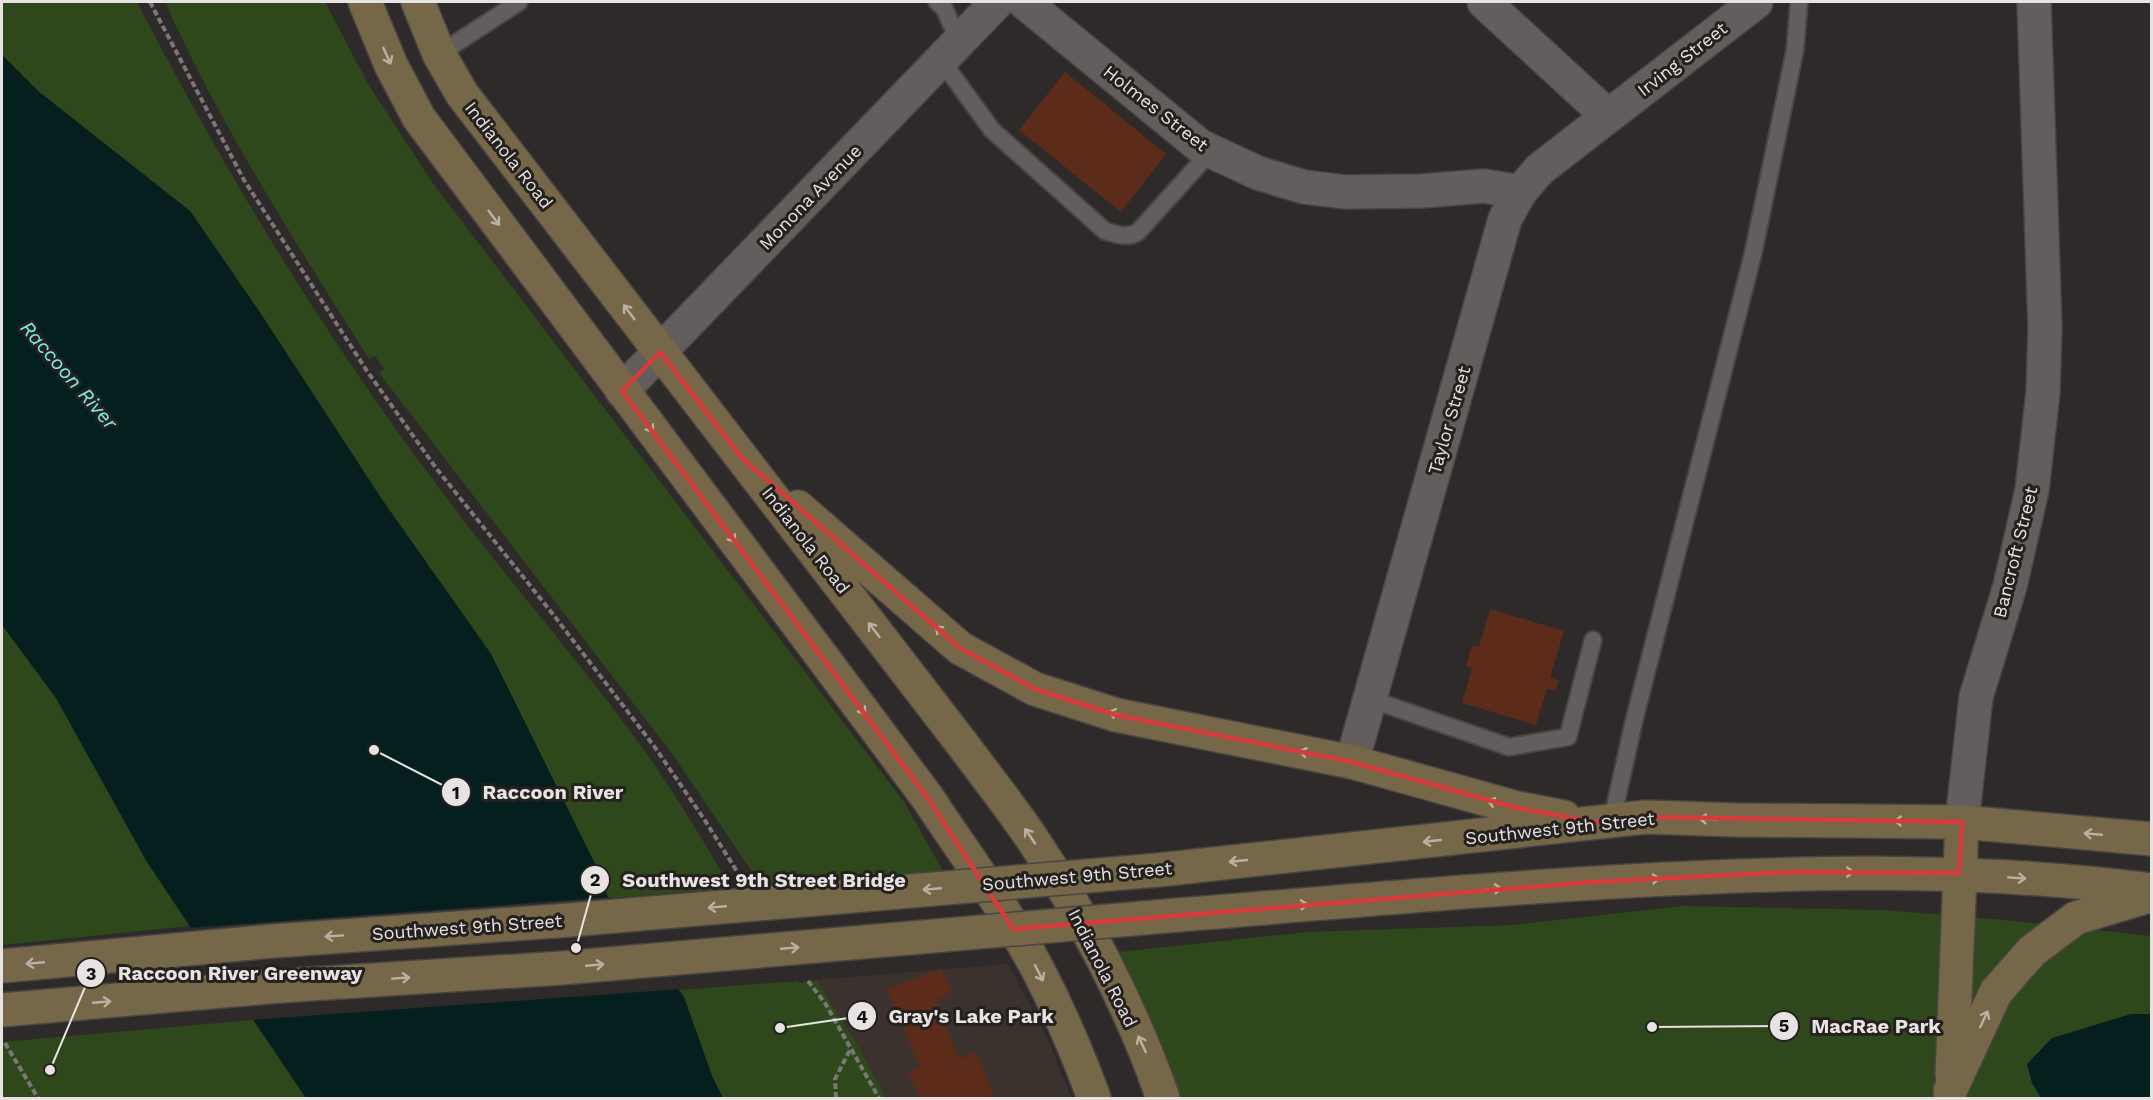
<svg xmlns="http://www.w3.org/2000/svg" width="2153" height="1100" viewBox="0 0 2153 1100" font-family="'Work Sans',sans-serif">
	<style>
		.built { fill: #3b322e }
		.green { fill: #2e481c }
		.water { fill: #051f1f }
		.pier { fill: #2e2a29 }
		.building { fill: #5c2b19 }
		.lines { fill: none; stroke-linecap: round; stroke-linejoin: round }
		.lane-casing { stroke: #494544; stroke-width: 20 }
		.street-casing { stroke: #494544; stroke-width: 36 }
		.secondary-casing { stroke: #494544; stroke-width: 36 }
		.path { stroke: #7b7776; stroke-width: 4; stroke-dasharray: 6 3; stroke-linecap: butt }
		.lane { stroke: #635e5d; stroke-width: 16 }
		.street { stroke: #635e5d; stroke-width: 33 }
		.secondary { stroke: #756747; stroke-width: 33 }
		.secondary-bridge-casing { stroke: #494544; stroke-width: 36; stroke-linecap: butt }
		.secondary-bridge { stroke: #756747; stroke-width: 33 }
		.oneway { stroke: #b9b1a4 }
		.marked { fill: none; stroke: #d83b3b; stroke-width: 4.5; stroke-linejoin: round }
		.labels { text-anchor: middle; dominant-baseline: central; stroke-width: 6; stroke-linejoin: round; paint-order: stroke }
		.street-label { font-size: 18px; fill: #e6e3e2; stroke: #25211f }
		.water-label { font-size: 20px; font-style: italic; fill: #77efef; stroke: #25211f }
		.leader { fill: none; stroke: #e6e3e2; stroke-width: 2 }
		.callout-dot { fill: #e6e3e2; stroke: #25211f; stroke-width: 2 }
		.mark-label { font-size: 18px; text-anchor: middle; font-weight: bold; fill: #111 }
		.callout-label { font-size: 20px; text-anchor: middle; font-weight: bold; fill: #e6e3e2; stroke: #25211f; stroke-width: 6; stroke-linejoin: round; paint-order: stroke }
	</style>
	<rect width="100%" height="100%" fill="#2e2a29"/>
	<path class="built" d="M1008 964 1046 1035 1071 1098H886L861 1051 817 980Z"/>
	<g class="green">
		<path d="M2 2H137C225 172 324 336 440 489 505 577 578 659 642 747 674 792 703 840 731 888L608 898 600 874 491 654 383 501 259 311 190 211 38 91 2 55Z"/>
		<path d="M165 2H325L368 84 432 182 904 802 943 871 761 885 673 755 379 373 384 369 375 356 369 359C296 243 221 127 165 2Z"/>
		<path d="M2 625 56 698 147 862 189 926 2 945Z"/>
		<path d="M1683 906 1883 910 2004 920 2151 936V1098H1179L1141 1001 1118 952 1308 932 1513 925Z"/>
		<path d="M817 980 861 1051 886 1098H723L712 1076 684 997 679 990 798 981 799 983Z"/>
		<path d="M253 1020 306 1098H2V1042Z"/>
	</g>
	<g class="water">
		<path d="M2 55 38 91 190 211 259 311 383 501 491 654 600 874 608 898 684 997 712 1076 723 1098H306L147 862 56 698 2 625Z"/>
		<path d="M2131 1014H2151V1098H2041L2032 1083 2027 1064 2052 1038Z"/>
	</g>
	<path class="pier" d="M611 897 682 989 249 1020 187 928Z"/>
	<g class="building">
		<path d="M1065 72 1166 154 1121 212 1019 130Z"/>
		<path d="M1490 609 1564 631 1550 677 1559 681 1555 691 1547 689 1536 725 1462 703 1472 668 1466 666 1472 645 1479 647Z"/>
		<path d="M941 969 952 990 936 1002 959 1059 976 1052 994 1095 984 1098H920L908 1071 920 1067 887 989Z"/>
	</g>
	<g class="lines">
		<defs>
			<g id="lane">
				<path d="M937 2 944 8 959 41"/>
				<path d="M439 54 519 2"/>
				<path d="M941 60 992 130 1105 231C1117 234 1126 239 1138 232L1211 151"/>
				<path d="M1370 699 1509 747 1568 737 1593 640"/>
				<path d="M1612 820 1634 721 1753 254 1795 50 1799 2"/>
			</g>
			<g id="street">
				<path d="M1024 2 1200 146 1258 173 1304 187 1346 192 1422 191 1484 186 1520 192"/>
				<path d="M1484 2 1608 116"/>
				<path d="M622 391 997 2"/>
				<path d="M1352 762 1505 219 1520 192 1540 169 1756 2"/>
				<path d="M1962 822 1976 697 2010 586 2032 490 2043 392 2045 328 2034 2"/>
			</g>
			<g id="secondary">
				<path d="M365 2 391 65 419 118 927 797C964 853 1005 908 1037 968 1059 1010 1078 1054 1094 1098"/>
				<path d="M418 2 439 54 462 94 963 745C986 776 1010 806 1031 837 1084 916 1132 1009 1163 1098"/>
				<path d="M798 507 960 648 1035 689 1116 715 1352 762 1517 808 1564 817"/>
				<path d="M1158 870 1646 817 1737 820 1962 822 2152 839"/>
				<path d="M1178 915C1341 902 1504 887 1667 879 1831 871 1988 869 2152 890"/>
				<path d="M1952 1075 1962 822"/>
				<path d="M1950 1091 1996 992 2032 951 2076 918 2152 895"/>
			</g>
		</defs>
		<use href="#lane" class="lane-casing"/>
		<use href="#street" class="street-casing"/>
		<use href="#secondary" class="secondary-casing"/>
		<g class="path">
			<path d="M150 2 244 180 367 371 436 468 552 613 654 746 704 819 738 873"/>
			<path d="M808 981 825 1003 879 1098"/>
			<path d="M5 1043 38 1098"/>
			<path d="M836 1098 835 1079 851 1048"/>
		</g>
		<use href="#lane" class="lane"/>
		<use href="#street" class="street"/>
		<use href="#secondary" class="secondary"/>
		<defs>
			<g id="secondary-bridge">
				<path d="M2 966 273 941 557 921 1158 870"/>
				<path d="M2 1010 280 986 562 968 1178 915"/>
			</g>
		</defs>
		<use href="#secondary-bridge" class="secondary-bridge-casing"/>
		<use href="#secondary-bridge" class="secondary-bridge"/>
	</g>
	<defs><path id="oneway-shaft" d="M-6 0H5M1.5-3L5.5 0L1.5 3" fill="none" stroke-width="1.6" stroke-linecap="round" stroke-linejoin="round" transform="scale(1.5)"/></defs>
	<g class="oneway">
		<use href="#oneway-shaft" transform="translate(387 56) rotate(66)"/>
		<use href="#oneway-shaft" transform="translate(494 218) rotate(53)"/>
		<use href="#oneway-shaft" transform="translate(629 312) rotate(-127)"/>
		<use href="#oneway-shaft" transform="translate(648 425) rotate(53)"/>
		<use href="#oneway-shaft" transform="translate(730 535) rotate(53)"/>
		<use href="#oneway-shaft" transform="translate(874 630) rotate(-128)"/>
		<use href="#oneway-shaft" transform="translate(942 632) rotate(-139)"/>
		<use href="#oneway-shaft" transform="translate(860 707) rotate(53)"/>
		<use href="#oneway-shaft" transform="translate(1117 714) rotate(-166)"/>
		<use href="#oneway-shaft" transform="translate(1308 753) rotate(-169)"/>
		<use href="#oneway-shaft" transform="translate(1496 803) rotate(-165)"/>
		<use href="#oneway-shaft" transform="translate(1708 819) rotate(-178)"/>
		<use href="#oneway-shaft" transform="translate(1903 821) rotate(-179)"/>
		<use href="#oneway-shaft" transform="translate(2093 834) rotate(-175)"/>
		<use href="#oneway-shaft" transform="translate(1030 836) rotate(-124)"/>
		<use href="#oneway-shaft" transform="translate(1432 841) rotate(174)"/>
		<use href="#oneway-shaft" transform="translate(1238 861) rotate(174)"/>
		<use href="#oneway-shaft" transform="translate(1845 872)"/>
		<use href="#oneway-shaft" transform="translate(2017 878) rotate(4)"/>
		<use href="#oneway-shaft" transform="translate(1651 879) rotate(-3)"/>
		<use href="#oneway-shaft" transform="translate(932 889) rotate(175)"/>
		<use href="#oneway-shaft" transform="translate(1493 889) rotate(-4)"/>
		<use href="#oneway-shaft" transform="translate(1299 905) rotate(-5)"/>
		<use href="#oneway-shaft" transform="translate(717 907) rotate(175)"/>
		<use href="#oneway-shaft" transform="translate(334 936) rotate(176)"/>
		<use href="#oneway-shaft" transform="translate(790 948) rotate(-5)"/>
		<use href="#oneway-shaft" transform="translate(35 963) rotate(175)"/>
		<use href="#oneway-shaft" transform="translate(595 965) rotate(-5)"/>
		<use href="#oneway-shaft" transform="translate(1039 973) rotate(63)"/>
		<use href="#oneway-shaft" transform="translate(401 978) rotate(-4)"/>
		<use href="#oneway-shaft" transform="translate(102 1002) rotate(-5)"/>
		<use href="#oneway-shaft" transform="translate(1984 1019) rotate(-65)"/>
		<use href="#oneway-shaft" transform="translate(1142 1044) rotate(-115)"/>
	</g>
	<path class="marked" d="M660 352 742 458 960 648 1035 689 1116 715 1352 762 1517 808 1595 822 1646 817 1962 822 1959 873 1792 872 1592 882 1013 929 927 797 622 391Z"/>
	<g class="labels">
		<g class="street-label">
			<text transform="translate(1682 59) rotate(-38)">Irving Street</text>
			<text transform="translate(1156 108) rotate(38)">Holmes Street</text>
			<text transform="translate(509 155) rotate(52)">Indianola Road</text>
			<text transform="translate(810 197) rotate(-46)">Monona Avenue</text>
			<text transform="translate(1449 420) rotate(-74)">Taylor Street</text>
			<text transform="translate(806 540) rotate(52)">Indianola Road</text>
			<text transform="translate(2015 552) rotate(-76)">Bancroft Street</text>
			<text transform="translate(1560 828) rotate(-6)">Southwest 9th Street</text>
			<text transform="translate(1077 876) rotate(-5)">Southwest 9th Street</text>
			<text transform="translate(467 927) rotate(-4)">Southwest 9th Street</text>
			<text transform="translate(1103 968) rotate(63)">Indianola Road</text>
		</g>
		<g class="water-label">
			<text transform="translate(69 375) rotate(49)">Raccoon River</text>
		</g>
	</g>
	<path class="leader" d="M374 750L456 792M576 948L595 880M50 1070L91 973M780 1028L862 1016M1652 1027L1784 1026"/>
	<g class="callout-dot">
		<circle cx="374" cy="750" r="6"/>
		<circle cx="576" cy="948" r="6"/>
		<circle cx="50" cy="1070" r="6"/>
		<circle cx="780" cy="1028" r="6"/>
		<circle cx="1652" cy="1027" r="6"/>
		<circle cx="456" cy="792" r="15"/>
		<circle cx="595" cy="880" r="15"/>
		<circle cx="91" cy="973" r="15"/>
		<circle cx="862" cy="1016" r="15"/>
		<circle cx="1784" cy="1026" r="15"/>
	</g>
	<g class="mark-label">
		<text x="456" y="799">1</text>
		<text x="595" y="886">2</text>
		<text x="91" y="980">3</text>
		<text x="862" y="1023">4</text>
		<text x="1784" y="1032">5</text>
	</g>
	<g class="callout-label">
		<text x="553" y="799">Raccoon River</text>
		<text x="764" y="887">Southwest 9th Street Bridge</text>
		<text x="240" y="980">Raccoon River Greenway</text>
		<text x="971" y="1023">Gray's Lake Park</text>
		<text x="1876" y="1033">MacRae Park</text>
	</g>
	<rect width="2153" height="1100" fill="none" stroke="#e6e3e2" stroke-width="6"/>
</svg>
